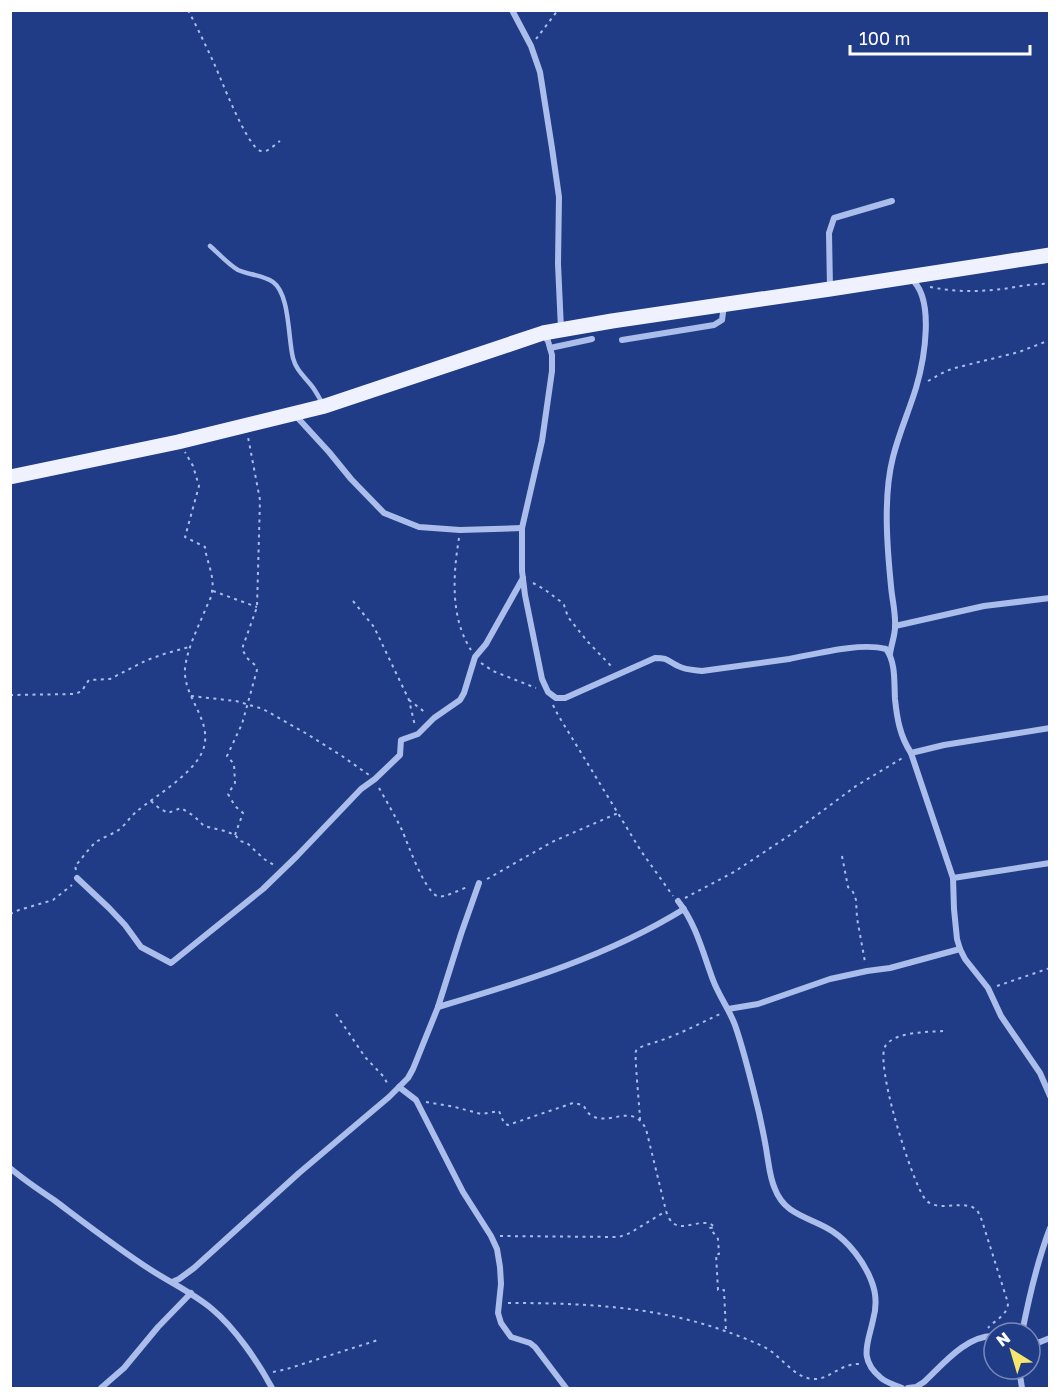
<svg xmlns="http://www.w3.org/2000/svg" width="1060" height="1399" viewBox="0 0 1060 1399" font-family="'Golos Text',sans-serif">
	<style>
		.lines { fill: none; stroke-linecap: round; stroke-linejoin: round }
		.path { stroke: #abbdea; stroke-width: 2; stroke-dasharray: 3 4.5; stroke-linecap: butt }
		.service { stroke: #abbdea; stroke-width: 4.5 }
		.minor { stroke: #abbdea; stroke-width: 6 }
		.primary { stroke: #eff2fe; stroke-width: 15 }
	</style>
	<rect width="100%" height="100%" fill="#213c87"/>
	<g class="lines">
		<g class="path">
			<path d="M188 10C197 27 205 44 213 61 220 76 247 148 261 151 268 153 274 145 280 141"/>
			<path d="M536 39 558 10"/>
			<path d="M930 287C954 292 978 292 1002 289 1018 287 1033 283 1050 284"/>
			<path d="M928 381 946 371 955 368 1019 352 1050 340"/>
			<path d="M459 538C453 575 450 617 471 650"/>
			<path d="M533 583 544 589 560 601 564 605 568 617 587 641 612 667"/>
			<path d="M213 591 257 607"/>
			<path d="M353 601 374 627 409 700 415 726"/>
			<path d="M481 663 493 671 536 688"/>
			<path d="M10 695 75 694 82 691 86 684 89 680 110 679 147 660 164 654 189 647"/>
			<path d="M191 696 236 701 263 709 307 734 342 756 369 775"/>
			<path d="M409 700 426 713"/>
			<path d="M553 705 558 715 641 851 673 896"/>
			<path d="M379 788C387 802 395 816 402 830 408 844 424 890 437 896 444 899 460 889 468 887"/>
			<path d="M151 801 159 808 168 813 181 808 194 816 204 826 225 831 235 835 240 841 247 843 264 859 274 865"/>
			<path d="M235 835 243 813 235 806 228 794 235 783 234 764 227 756 242 724 257 670 255 665 247 658 242 649 257 607 260 500 248 437"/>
			<path d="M842 856 848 887 853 892 856 900 857 918 865 962"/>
			<path d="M76 870 75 866C82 859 88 849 96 842 102 838 110 835 117 831 124 827 129 818 136 812 156 795 202 770 205 742 208 715 183 696 185 668 188 646 198 628 206 608 208 603 212 597 212 591 215 576 206 560 205 547L185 537 199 486 193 466 185 452"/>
			<path d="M487 879 552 842 618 813"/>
			<path d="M685 898 734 872 790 835 856 786 904 757"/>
			<path d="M10 914 19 910 53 900 72 885"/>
			<path d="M997 986 1050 968"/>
			<path d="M336 1014 365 1057 384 1077 388 1085"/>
			<path d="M943 1031C926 1032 896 1032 886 1045 873 1060 912 1182 925 1199 936 1213 960 1200 974 1208 979 1211 981 1218 983 1224L1008 1303C1008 1315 995 1320 988 1328"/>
			<path d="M426 1102 455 1107 481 1114 499 1111 504 1123 508 1125 573 1103 583 1105C586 1109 588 1114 592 1116 611 1126 632 1102 646 1129L666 1211C674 1236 690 1222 706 1223 710 1223 712 1225 715 1227L710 1228 718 1239 719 1254H716L718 1290H724L726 1332"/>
			<path d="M640 1120C640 1111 634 1054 636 1051 639 1046 650 1044 656 1042 678 1035 699 1024 720 1014"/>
			<path d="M500 1236 619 1237 630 1233 666 1211"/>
			<path d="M508 1303C582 1303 655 1306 725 1331 739 1336 755 1342 768 1349 782 1358 795 1378 813 1379 830 1380 840 1363 860 1364"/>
			<path d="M273 1372 287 1369 378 1340"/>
		</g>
		<path class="service" d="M210 246C218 253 229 265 238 270 249 275 263 275 273 282 290 294 288 339 293 358 296 370 304 376 311 385 316 391 319 398 323 404"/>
		<g class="minor">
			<path d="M512 10 531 46 540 72 552 148 559 197 558 264 561 329"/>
			<path d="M830 288 829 233 834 218 892 201"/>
			<path d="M543 334 548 341 552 355V371L542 441 522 528V571L525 595 542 679 548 692 556 698H565L655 658C669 658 667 661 678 666 685 670 694 670 702 671 731 667 760 663 789 659 816 654 860 642 886 649 896 662 894 683 895 699 897 719 900 736 911 753L953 878 954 909 957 939 960 949 965 959 988 988 1001 1016 1040 1073 1050 1096"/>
			<path d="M622 340 714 325 722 320 724 305"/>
			<path d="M550 348 592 339"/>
			<path d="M296 416 329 452 351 479 384 513 419 527 460 530 522 528"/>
			<path d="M895 626 984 606 1050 598"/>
			<path d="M890 654C891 645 895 636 895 627 896 614 892 599 891 586 887 546 883 496 893 457 899 433 909 411 916 388 924 361 936 297 910 278"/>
			<path d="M911 753 944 745 1050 728"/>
			<path d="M77 878 109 908 125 925 141 947 171 963 263 889 297 856 361 789 375 779 400 755 401 740 418 734 434 718 460 700 464 693 475 657 486 644 523 578"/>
			<path d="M953 878 1050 863"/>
			<path d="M678 901C696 924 703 953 713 980 719 996 729 1009 735 1025 745 1054 752 1084 759 1113 762 1127 765 1140 767 1154 769 1166 770 1178 775 1189 785 1216 811 1217 832 1231 849 1242 864 1262 871 1280 877 1294 877 1306 873 1320 868 1344 858 1359 881 1378 887 1383 895 1385 902 1388"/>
			<path d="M438 1007C523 982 608 956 684 909"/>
			<path d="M728 1009 758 1004 830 979 867 971 890 968 960 949"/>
			<path d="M399 1087 416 1100 463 1192 491 1236 497 1249 500 1267 501 1284 498 1313 501 1323 511 1337 530 1343 535 1347 566 1388"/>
			<path d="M10 1168C24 1180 39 1190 54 1200 86 1224 117 1248 151 1270 171 1283 193 1293 212 1309 235 1328 258 1362 272 1388"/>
			<path d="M172 1282 179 1279 194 1268 299 1173 389 1097 408 1078 413 1069 438 1007 461 934 479 883"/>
			<path d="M1022 1333C1029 1297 1037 1262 1050 1228"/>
			<path d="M1030 1344 1040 1342 1050 1338"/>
			<path d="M1019 1369 1022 1388"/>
			<path d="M101 1388 124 1368 158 1327 191 1293"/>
			<path d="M908 1388 916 1387 924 1382C943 1364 967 1335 994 1336"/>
		</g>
		<path class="primary" d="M10 477 178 442 325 406 543 333 612 321 830 289 1050 255"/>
	</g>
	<rect width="1060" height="1399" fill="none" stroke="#ffffff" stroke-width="24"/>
	<g transform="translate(1012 1351) rotate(323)"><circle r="28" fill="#213c87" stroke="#7a8ab7" stroke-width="1.5"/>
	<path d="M0-4.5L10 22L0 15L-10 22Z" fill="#f6e66d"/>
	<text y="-9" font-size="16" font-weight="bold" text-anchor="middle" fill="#ffffff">N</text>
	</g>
	<path d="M850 45v9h180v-9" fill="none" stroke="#ffffff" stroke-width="3"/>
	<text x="859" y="45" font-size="18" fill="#ffffff" stroke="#213c87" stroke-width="4.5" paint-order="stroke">100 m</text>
</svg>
